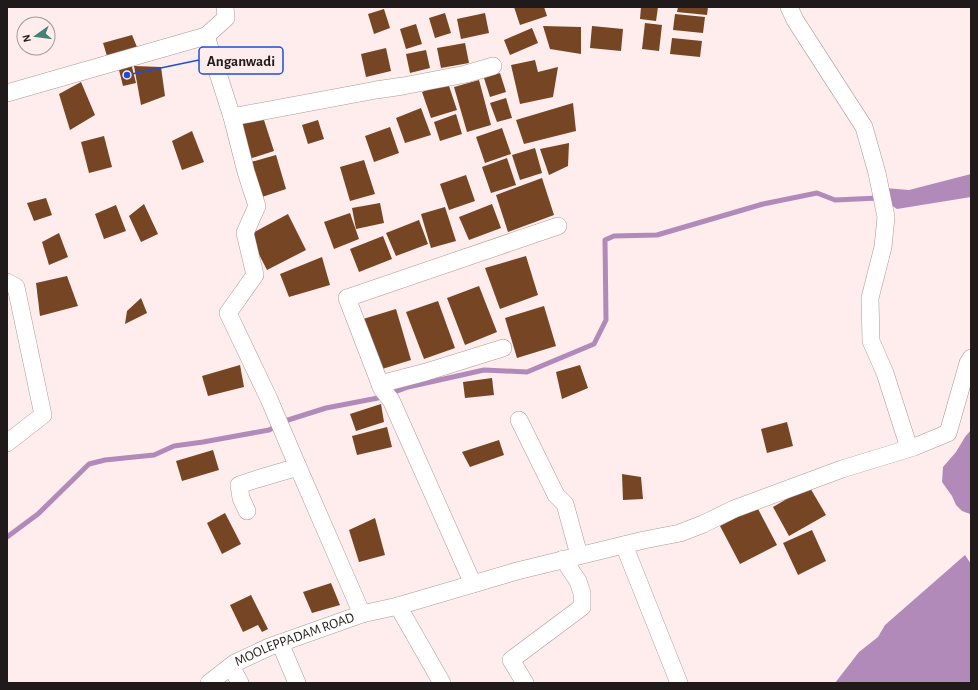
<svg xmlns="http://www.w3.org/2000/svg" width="978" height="690" viewBox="0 0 978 690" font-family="'Alegreya Sans',sans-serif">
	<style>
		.water { fill: #b18aba }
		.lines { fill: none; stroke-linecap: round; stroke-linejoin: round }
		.stream { stroke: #b18aba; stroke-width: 5 }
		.building { fill: #764524 }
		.minor-casing { stroke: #aa9a99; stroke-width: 18 }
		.minor { stroke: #fff; stroke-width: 17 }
		.labels { text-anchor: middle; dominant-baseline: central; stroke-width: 4; stroke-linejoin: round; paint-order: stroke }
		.street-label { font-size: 14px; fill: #201a1a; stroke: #feedec }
		.leader { fill: none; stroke: #1d4ed8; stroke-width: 1.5 }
		.callout-dot { fill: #1d4ed8; stroke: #feedec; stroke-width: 1.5 }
		.callout { fill: #feedec; stroke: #1d4ed8; stroke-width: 1.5 }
		.callout-label { font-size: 15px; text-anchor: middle; font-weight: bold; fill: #201a1a }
	</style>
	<rect width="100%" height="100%" fill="#feedec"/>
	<g class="water">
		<path d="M971 174V197L897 209 888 203 885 188 909 190Z"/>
		<path d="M971 430V514H970L962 511 956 505 952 496 942 482 943 467 956 452 965 437Z"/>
		<path d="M965 555 971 564V683H835L859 652 878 637 885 625Z"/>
	</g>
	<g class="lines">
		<path class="stream" d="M7 537 38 514 89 464 105 460 154 455 174 446 203 442 269 430 288 420 326 408 378 398 408 387 484 370 527 372 594 344 606 320 605 240 614 236 657 235 763 204 817 193 835 200 879 198"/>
	</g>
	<g class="building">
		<path d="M514 7H544L547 16 520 25Z"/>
		<path d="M641 7H658L656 21 640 19Z"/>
		<path d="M678 7H708L707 15 677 12Z"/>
		<path d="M384 9 390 28 374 34 368 14Z"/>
		<path d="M445 13 451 33 435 38 429 18Z"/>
		<path d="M485 13 489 33 461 39 457 19Z"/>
		<path d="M675 14 705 17 703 33 673 30Z"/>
		<path d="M645 23 662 25 659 51 642 49Z"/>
		<path d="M416 24 422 44 406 49 400 29Z"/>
		<path d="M543 26 581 27V54L550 49Z"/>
		<path d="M592 26 623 29 621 51 590 48Z"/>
		<path d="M532 28 538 43 510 55 504 40Z"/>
		<path d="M132 35 137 47 107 56 103 43Z"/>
		<path d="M672 38 702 41 700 57 670 54Z"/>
		<path d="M465 43 469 63 441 68 437 48Z"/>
		<path d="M386 48 391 71 366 77 361 54Z"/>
		<path d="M426 50 430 68 410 73 406 54Z"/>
		<path d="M535 60 538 72 558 67 553 97 520 104 511 65Z"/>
		<path d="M131 63 136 83 123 86 118 66Z"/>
		<path d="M134 66 161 67 165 96 141 105Z"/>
		<path d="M500 73 506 92 490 97 484 78Z"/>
		<path d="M479 80 491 125 467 132 454 87Z"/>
		<path d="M81 82 95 115 70 130 59 94Z"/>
		<path d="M448 83 457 110 431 118 422 92Z"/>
		<path d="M506 98 512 118 497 122 490 103Z"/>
		<path d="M573 103 576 131 524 144 516 120Z"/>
		<path d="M421 108 431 135 405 143 396 118Z"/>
		<path d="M456 114 462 134 440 141 434 122Z"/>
		<path d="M263 117 274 151 249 159 239 124Z"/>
		<path d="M318 120 324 139 308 144 302 125Z"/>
		<path d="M390 127 399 153 374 162 365 136Z"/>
		<path d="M502 128 511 154 485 163 476 137Z"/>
		<path d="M192 131 204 162 182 170 172 141Z"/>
		<path d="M104 136 112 167 89 173 81 142Z"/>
		<path d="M569 143 568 166 549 175 540 149Z"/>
		<path d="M535 148 542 173 520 180 512 155Z"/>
		<path d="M276 155 286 189 262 197 251 162Z"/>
		<path d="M507 158 516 185 491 193 482 167Z"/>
		<path d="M364 160 375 194 350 201 340 167Z"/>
		<path d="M466 175 475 201 449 210 440 184Z"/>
		<path d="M542 178 554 215 508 232 496 195Z"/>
		<path d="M46 198 52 215 34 221 27 203Z"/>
		<path d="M380 203 384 223 356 229 352 208Z"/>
		<path d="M144 204 158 234 141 242 129 216Z"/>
		<path d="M492 204 501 228 469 240 459 217Z"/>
		<path d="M116 205 126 231 104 239 95 214Z"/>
		<path d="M445 207 456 241 431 248 421 214Z"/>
		<path d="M350 213 359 239 334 249 324 222Z"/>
		<path d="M288 214 306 250 267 270 249 235Z"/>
		<path d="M419 220 428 244 396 256 386 233Z"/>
		<path d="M59 233 68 257 49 265 42 242Z"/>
		<path d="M383 236 392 259 359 272 350 249Z"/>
		<path d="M526 256 538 295 500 309 485 268Z"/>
		<path d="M322 257 330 285 289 297 280 274Z"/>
		<path d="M67 276 78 306 40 316 36 283Z"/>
		<path d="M479 286 497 332 465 345 447 298Z"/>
		<path d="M141 298 147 313 125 324 127 311Z"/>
		<path d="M438 301 455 348 424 359 406 312Z"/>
		<path d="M544 306 556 346 517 358 505 318Z"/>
		<path d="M396 309 411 360 379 370 363 319Z"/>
		<path d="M240 365 244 387 208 396 202 376Z"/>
		<path d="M580 365 588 388 562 399 556 372Z"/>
		<path d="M492 378 494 395 465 398 463 382Z"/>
		<path d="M381 404 384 422 356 431 350 414Z"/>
		<path d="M787 422 793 446 767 453 761 429Z"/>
		<path d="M387 427 392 447 357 455 352 436Z"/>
		<path d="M499 440 504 455 470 467 462 452Z"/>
		<path d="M213 450 219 470 182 481 176 461Z"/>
		<path d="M622 474 641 477 643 499 623 500Z"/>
		<path d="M809 486 826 515 789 536 773 507Z"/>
		<path d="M757 507 777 545 740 564 720 526Z"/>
		<path d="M225 513 241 544 222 554 207 523Z"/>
		<path d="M375 518 385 555 359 562 349 530Z"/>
		<path d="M812 530 826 561 798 575 783 543Z"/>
		<path d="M331 583 340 605 312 613 303 592Z"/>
		<path d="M251 595 268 629 262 632 258 625 243 632 230 605Z"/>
	</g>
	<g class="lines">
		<defs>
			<g id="minor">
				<path d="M789 7 795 20 864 127 877 173 886 217 883 247 870 298 871 341 885 373 909 448"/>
				<path d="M206 36 226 18 225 7"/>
				<path d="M7 93 206 36 232 117 246 172 257 206 245 233 255 275 228 313 269 399 298 467 362 614 398 606 517 571 644 540 680 533 703 524 734 509 842 469 914 447 948 433 968 363 971 358"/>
				<path d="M232 117 376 90 403 86 466 74 493 66"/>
				<path d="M7 282 16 287 43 415 7 443"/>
				<path d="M380 384 347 298 558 226"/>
				<path d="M519 420 556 495 565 504 579 555"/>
				<path d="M247 511 241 498 239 485 257 479 298 467"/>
				<path d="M624 545 679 683"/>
				<path d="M473 584 391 400 382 389 380 384 426 372 503 348"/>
				<path d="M398 606 442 683"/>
				<path d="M280 643 297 683"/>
				<path d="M231 666 240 683"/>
				<path id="s1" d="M209 683 235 663 269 647 362 614"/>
				<path d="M525 683 511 660 582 607V593L578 581 563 559"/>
			</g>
		</defs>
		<use href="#minor" class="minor-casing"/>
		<use href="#minor" class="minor"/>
	</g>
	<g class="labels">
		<g class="street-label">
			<text stroke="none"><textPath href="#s1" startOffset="97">MOOLEPPADAM ROAD</textPath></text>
		</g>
	</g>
	<path class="leader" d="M127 75L199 60"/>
	<circle class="callout-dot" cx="127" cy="75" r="4"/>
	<rect class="callout" x="199" y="47" width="84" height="27" rx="4"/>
	<g class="callout-label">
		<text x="241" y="66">Anganwadi</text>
	</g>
	<rect width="978" height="690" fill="none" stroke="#201a1a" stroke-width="16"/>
	<g transform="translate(36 36) rotate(256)"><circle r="19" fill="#feedec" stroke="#a59998"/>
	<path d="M0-3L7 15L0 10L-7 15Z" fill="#418374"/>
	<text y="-6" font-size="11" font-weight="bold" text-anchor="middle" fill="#201a1a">N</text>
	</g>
</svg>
